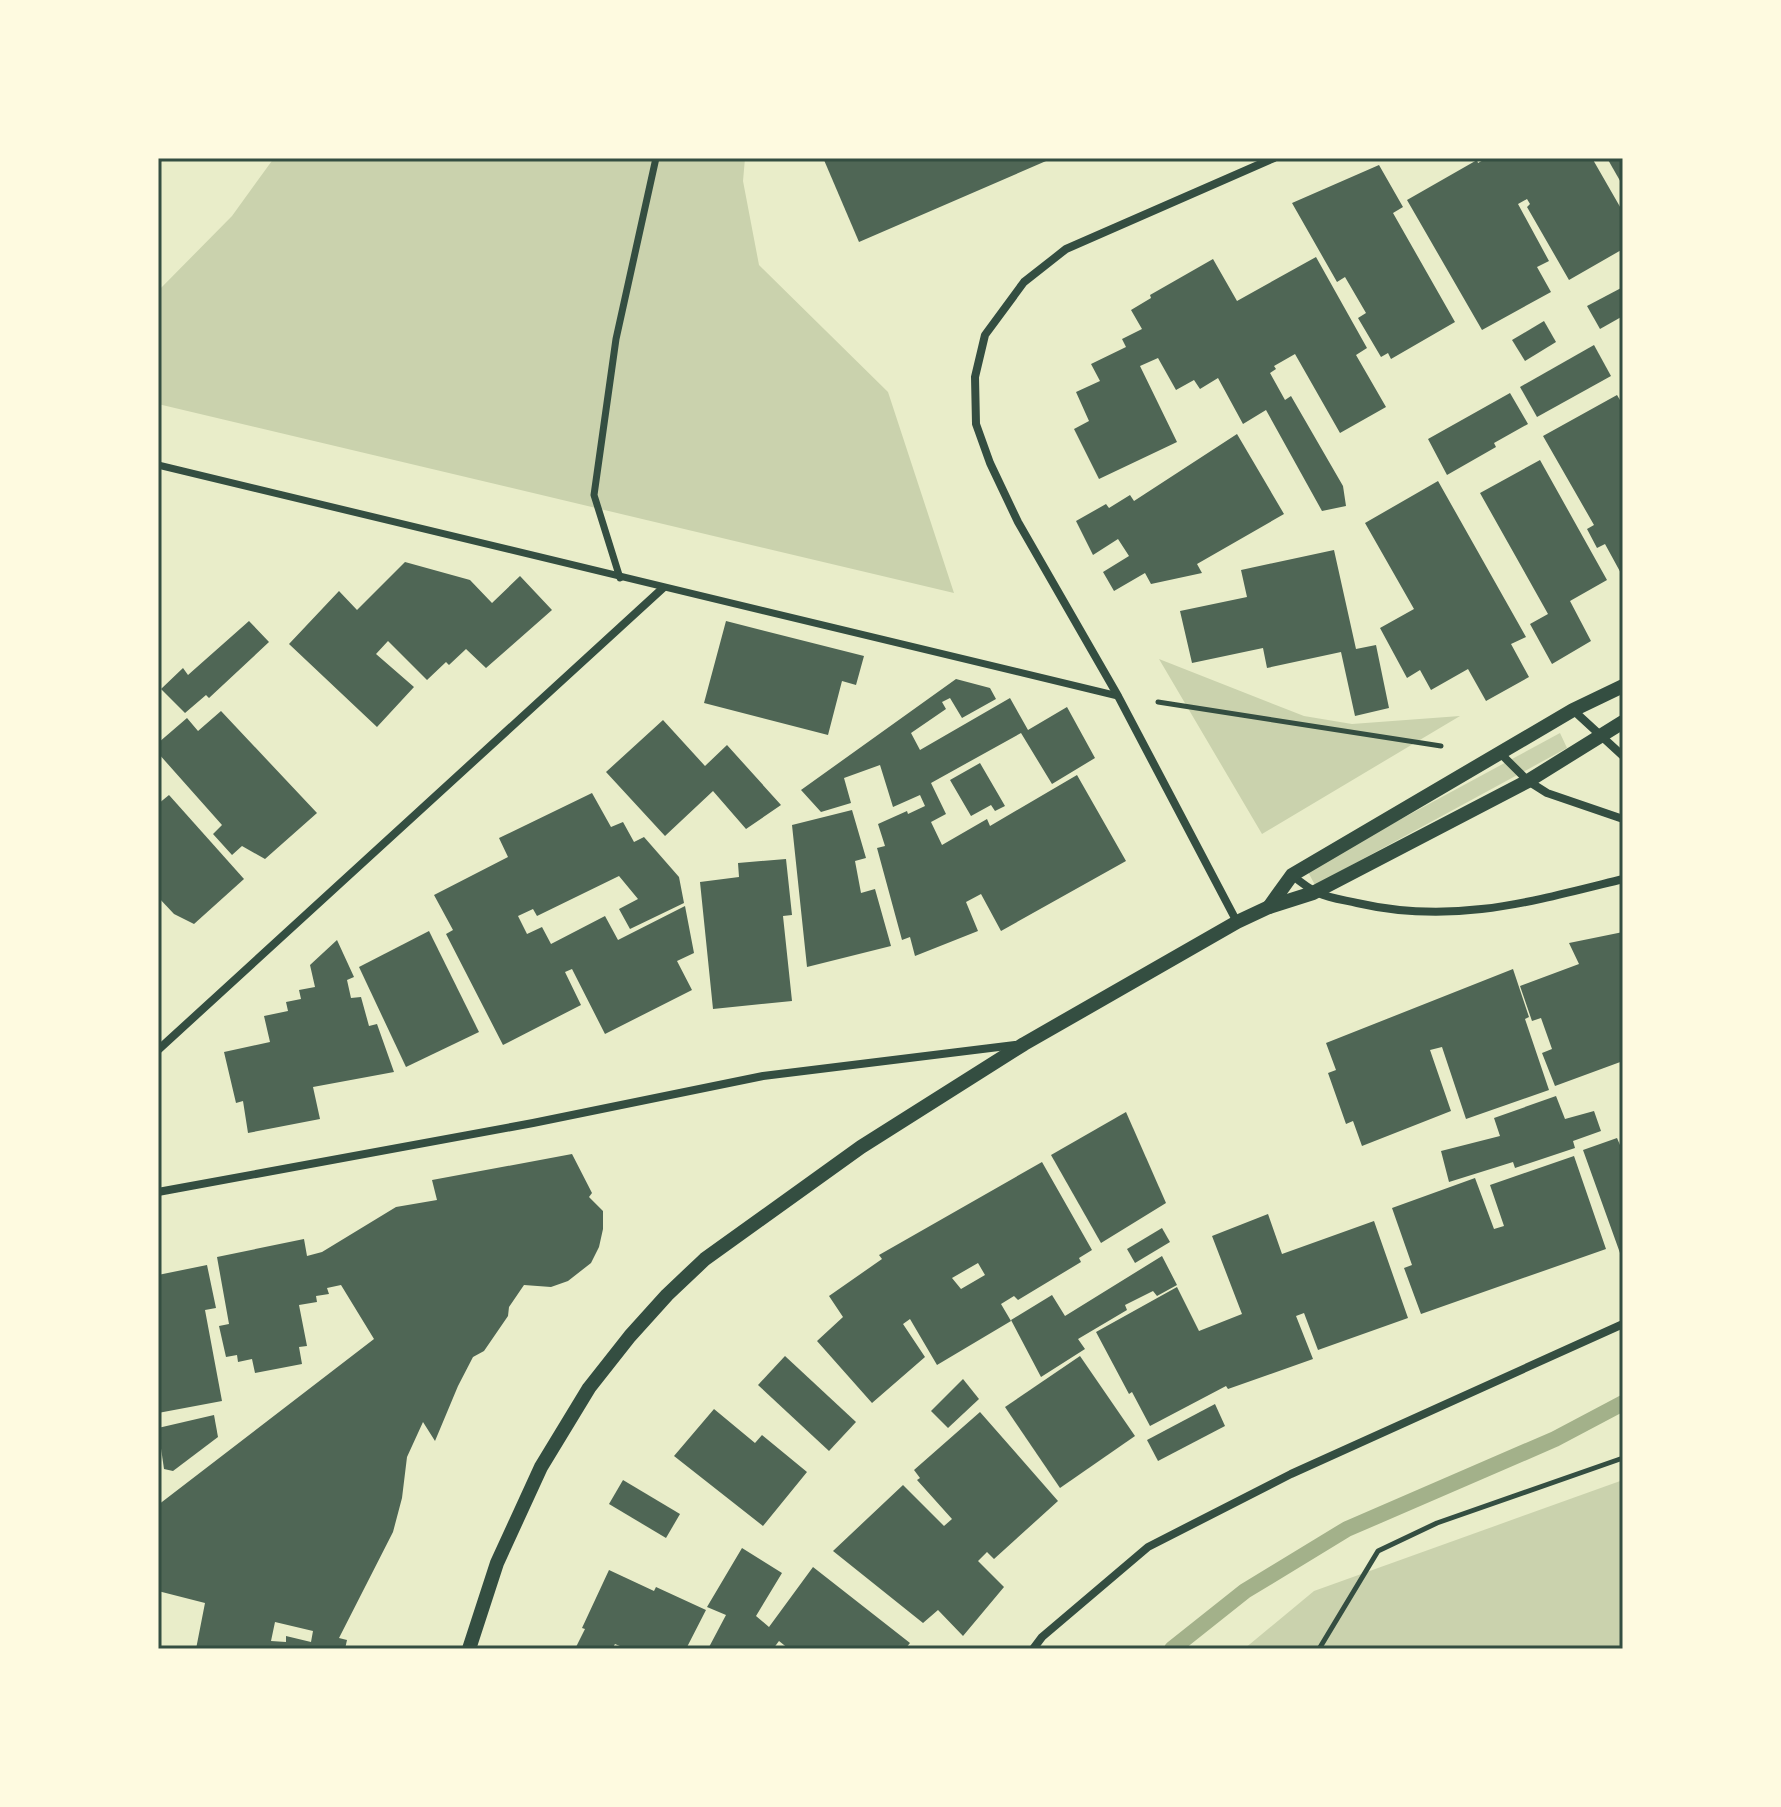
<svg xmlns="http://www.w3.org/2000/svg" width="1781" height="1807" viewBox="0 0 1781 1807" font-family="'Open Sans',sans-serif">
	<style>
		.green { fill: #cad2ad }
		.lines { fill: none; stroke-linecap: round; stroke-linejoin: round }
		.stream { stroke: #a3b18a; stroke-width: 16 }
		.building { fill: #4f6655; fill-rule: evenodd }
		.path { stroke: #344e41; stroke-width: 5 }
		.pedestrian { stroke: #344e41; stroke-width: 7 }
		.minor { stroke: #344e41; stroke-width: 8 }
		.tertiary { stroke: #344e41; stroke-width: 14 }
		.neatline { fill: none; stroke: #344e41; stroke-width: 3 }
	</style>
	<rect width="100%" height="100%" fill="#e9edc9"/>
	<g class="green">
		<path d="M274 158H745L743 181 759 265 888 392 954 593 158 404V291L232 216Z"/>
		<path d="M1159 659 1304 716 1352 724 1460 716 1262 834Z"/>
		<path d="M1560 733 1567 748 1315 885 1307 870Z"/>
		<path d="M1623 1480V1649H1244L1314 1591Z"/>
	</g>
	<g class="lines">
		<path class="stream" d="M1172 1649 1245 1591 1347 1529 1555 1439 1623 1403"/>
	</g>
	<g class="building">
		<path d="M828 158H1053L859 242 824 160Z"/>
		<path d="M1487 158H1592L1623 212V249L1569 280 1527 207 1530 204 1527 199 1518 204 1549 261 1537 267 1551 292 1482 330 1407 200 1477 160 1478 163Z"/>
		<path d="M1607 158H1623V186Z"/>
		<path d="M1379 165 1403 207 1393 213 1455 322 1391 359 1388 353 1381 357 1358 318 1366 313 1345 277 1337 282 1292 203Z"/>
		<path d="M1316 257 1367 348 1356 355 1386 407 1340 433 1295 354 1274 366 1276 369 1270 373 1285 400 1291 396 1343 486 1346 506 1322 511 1266 410 1243 424 1218 378 1200 389 1194 380 1176 390 1158 358 1140 366 1177 442 1099 479 1074 429 1089 421 1076 392 1100 381 1091 364 1126 347 1122 339 1142 329 1131 310 1151 298 1150 295 1213 259 1237 301Z"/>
		<path d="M1623 287V316L1600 329 1587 306Z"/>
		<path d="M1544 321 1556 342 1525 361 1512 340Z"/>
		<path d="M1594 345 1611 376 1537 417 1520 387Z"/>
		<path d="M1510 393 1528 424 1494 443 1496 447 1447 475 1428 439Z"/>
		<path d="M1617 395 1623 405V577L1605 544 1597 548 1587 529 1594 525 1543 436Z"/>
		<path d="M1237 434 1284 514 1197 564 1202 573 1151 584 1145 573 1114 591 1103 572 1129 556 1118 539 1093 555 1076 521 1106 504 1109 508 1130 495 1134 501Z"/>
		<path d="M1540 460 1607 580 1570 601 1591 641 1552 664 1530 624 1548 614 1480 493Z"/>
		<path d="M1438 481 1526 637 1511 644 1529 677 1486 701 1468 669 1431 690 1420 670 1407 678 1380 628 1414 609 1365 523Z"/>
		<path d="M1334 550 1356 649 1376 645 1389 708 1355 716 1341 652 1267 668 1263 648 1192 663 1180 611 1247 597 1241 570Z"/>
		<path d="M405 562 470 580 492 603 520 576 552 610 486 668 466 649 449 665 446 662 427 680 388 641 376 654 414 687 377 727 289 644 339 591 357 610Z"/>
		<path d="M249 621 269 642 209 698 206 695 185 713 161 689 183 668 188 675Z"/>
		<path d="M726 621 864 656 856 685 842 681 828 735 704 703Z"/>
		<path d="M956 679 990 688 996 699 962 718 950 698 942 702 946 709 911 733 920 750 1010 698 1028 730 1067 707 1095 758 1052 784 1021 733 931 783 946 814 931 822 942 845 987 819 990 826 1077 775 1126 861 1001 931 981 894 966 902 978 931 915 956 910 937 902 940 877 848 885 846 878 824 907 811 908 814 925 806 920 795 893 807 880 765 844 778 851 803 821 812 801 790Z"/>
		<path d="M221 711 317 813 265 859 242 846 232 855 213 834 222 825 158 753V743L187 718 198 731Z"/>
		<path d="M663 720 705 766 727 745 781 805 746 829 713 791 665 836 606 772Z"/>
		<path d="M980 763 1005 806 995 811 991 805 971 816 950 780Z"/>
		<path d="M592 793 611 827 623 822 634 842 644 837 679 877 684 903 630 929 619 909 638 899 619 876 537 916 533 909 518 916 527 934 542 927 551 944 605 916 618 940 685 906 694 953 677 961 692 990 605 1034 572 969 565 972 581 1005 503 1045 446 934 453 930 434 895 508 857 499 838Z"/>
		<path d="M169 795 244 879 194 924 174 914 158 897V804Z"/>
		<path d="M852 810 866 858 855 861 861 893 875 889 891 946 807 967 792 825Z"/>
		<path d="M786 859 792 915 783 916 792 1001 713 1009 700 882 739 877 738 863Z"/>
		<path d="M429 931 479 1032 406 1067 359 967Z"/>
		<path d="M1623 932V1061L1555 1086 1542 1053 1552 1049 1541 1018 1532 1021 1520 986 1579 964 1569 943Z"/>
		<path d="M337 940 354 977 347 980 351 998 361 997 369 1026 377 1024 394 1072 313 1087 320 1119 248 1133 243 1101 236 1103 224 1052 270 1042 264 1016 288 1011 286 1002 301 999 299 990 315 987 310 965Z"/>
		<path d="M1513 969 1529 1017 1525 1019 1549 1090 1466 1119 1442 1047 1430 1050 1451 1111 1362 1146 1353 1121 1346 1124 1328 1073 1336 1070 1326 1043Z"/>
		<path d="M1556 1096 1565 1119 1594 1111 1601 1131 1573 1141 1575 1148 1515 1168 1513 1162 1449 1182 1441 1151 1500 1136 1494 1118Z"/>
		<path d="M1126 1112 1166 1203 1101 1243 1051 1155Z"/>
		<path d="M1617 1138 1620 1145 1623 1144V1252L1620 1253 1583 1150Z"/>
		<path d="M572 1154 592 1193 589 1197 603 1211V1229L599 1247 591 1263 568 1281 551 1287 524 1285 509 1307 508 1316 484 1351 473 1357 458 1386 435 1441 423 1422 407 1457 402 1498 393 1532 339 1638 347 1640 345 1649H196L205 1603 158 1591V1505L374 1339 341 1285 327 1288 329 1294 316 1296 317 1302 299 1305 307 1346 299 1347 302 1364 255 1373 252 1359 238 1362 237 1355 226 1357 219 1326 229 1324 217 1257 304 1239 307 1256 322 1252 396 1207 437 1200 432 1180ZM275 1622 313 1631 311 1642 286 1636V1642L271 1641Z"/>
		<path d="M1574 1156 1606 1249 1421 1314 1404 1268 1412 1265 1392 1208 1475 1178 1494 1229 1504 1226 1490 1185Z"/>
		<path d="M1042 1162 1092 1250 1079 1258 1081 1262 1018 1300 1014 1296 1001 1304 1011 1321 937 1365 910 1319 903 1324 925 1357 872 1403 817 1341 843 1317 829 1296 882 1259 879 1255ZM978 1263 985 1275 961 1289 952 1278Z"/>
		<path d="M1268 1214 1282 1254 1374 1221 1408 1318 1318 1350 1304 1313 1296 1316 1313 1359 1228 1389 1226 1386 1150 1426 1132 1392 1129 1394 1096 1332 1177 1287 1199 1331 1242 1314 1212 1236Z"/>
		<path d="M1162 1228 1170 1242 1135 1263 1127 1249Z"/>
		<path d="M1162 1256 1177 1285 1157 1296 1153 1291 1125 1305 1127 1310 1078 1339 1085 1349 1041 1377 1011 1320 1052 1295 1065 1316Z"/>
		<path d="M207 1265 216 1308 205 1310 222 1401 158 1413V1275Z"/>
		<path d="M785 1356 856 1422 829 1451 758 1385Z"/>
		<path d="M1080 1356 1135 1436 1060 1488 1005 1407Z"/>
		<path d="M963 1379 979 1399 948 1428 931 1411Z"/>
		<path d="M1215 1404 1225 1426 1158 1461 1147 1440Z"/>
		<path d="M714 1409 755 1443 762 1435 807 1472 763 1526 674 1456Z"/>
		<path d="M980 1412 1058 1501 994 1559 987 1552 978 1561 1004 1587 963 1636 938 1610 923 1623 833 1551 903 1485 944 1526 952 1519 917 1480 920 1478 914 1470Z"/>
		<path d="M214 1415 218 1437 173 1471 164 1469 158 1428Z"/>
		<path d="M623 1480 680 1514 666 1538 609 1504Z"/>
		<path d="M742 1548 782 1573 756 1616 769 1627 813 1567 910 1643 905 1649H789L779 1641 773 1649H708L726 1615 707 1607Z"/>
		<path d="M609 1570 654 1591 656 1587 706 1610 686 1649H627L615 1644 612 1649H575L585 1629 582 1628Z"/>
	</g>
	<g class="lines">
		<g class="path">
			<path d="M1158 702 1441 746"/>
			<path d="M1319 1649 1378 1551 1437 1523 1623 1458"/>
		</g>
		<g class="pedestrian">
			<path d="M158 465 1118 696"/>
			<path d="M620 578 594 495 616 339 656 158"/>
		</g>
		<g class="minor">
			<path d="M158 159 159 158"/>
			<path d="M1573 710 1623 756"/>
			<path d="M1500 753 1528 781 1547 793 1623 819"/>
			<path d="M1292 875C1318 897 1325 896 1357 903 1453 925 1530 902 1623 879"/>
			<path d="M1237 922 1118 696 1018 522 990 463 976 424 975 377 985 335 1024 282 1066 249 1274 158"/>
			<path d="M158 1050 663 588"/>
			<path d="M158 1192 533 1123 763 1076 1015 1045"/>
			<path d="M1033 1649 1042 1637 1148 1547 1291 1474 1623 1324"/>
		</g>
		<g class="tertiary">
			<path d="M1269 907 1292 875 1573 710 1623 686"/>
			<path d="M469 1649 497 1563 541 1467 589 1388 630 1336 667 1295 705 1259 861 1147 1024 1044 1237 922 1269 907 1313 893 1528 781 1623 722"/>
		</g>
	</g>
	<rect width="1781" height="1807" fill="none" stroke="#fefae0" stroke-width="320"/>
	<rect x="160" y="160" width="1461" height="1487" class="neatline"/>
</svg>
